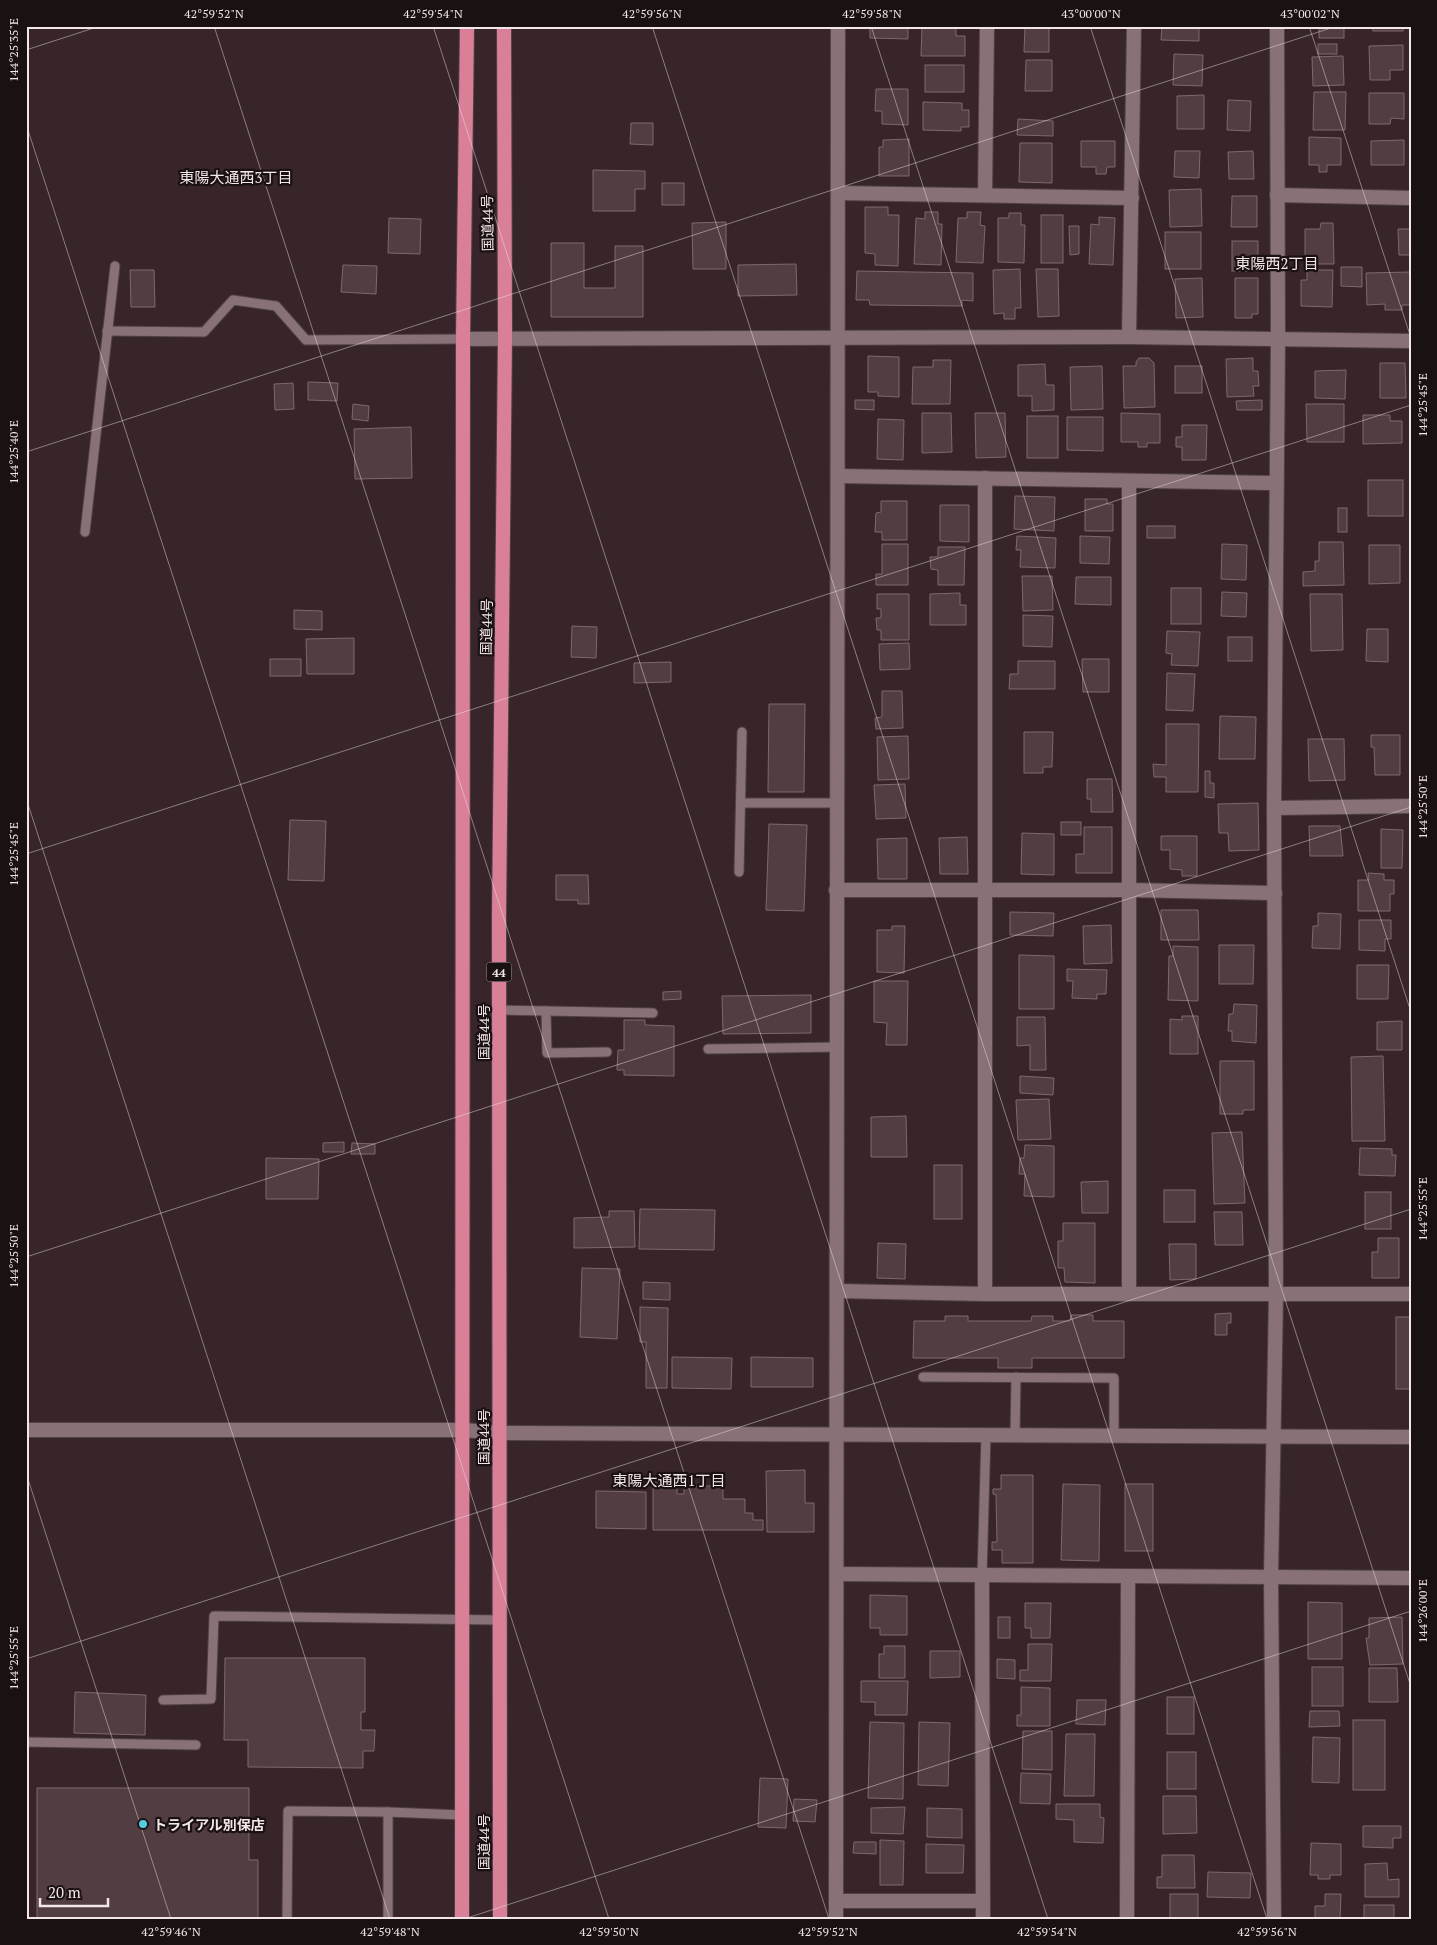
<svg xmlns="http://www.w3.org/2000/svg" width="1437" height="1945" viewBox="0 0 1437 1945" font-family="'PT Serif','Noto Sans JP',serif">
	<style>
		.building { fill: #523e42; stroke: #7e686d }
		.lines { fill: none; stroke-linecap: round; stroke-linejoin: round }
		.service-casing { stroke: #524246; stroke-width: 11 }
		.minor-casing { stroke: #524246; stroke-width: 16 }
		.tertiary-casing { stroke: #524246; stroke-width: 16 }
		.trunk-casing { stroke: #524246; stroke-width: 16 }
		.service { stroke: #897277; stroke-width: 9 }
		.minor { stroke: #897277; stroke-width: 14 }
		.tertiary { stroke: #897277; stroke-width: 14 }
		.trunk { stroke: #d98098; stroke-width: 14 }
		.ticks { fill: none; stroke: #f3e6e9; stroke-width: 1; stroke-opacity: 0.45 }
		.poi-dot { fill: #55cae0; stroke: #1a1113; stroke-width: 2 }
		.labels { text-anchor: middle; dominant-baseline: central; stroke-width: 4.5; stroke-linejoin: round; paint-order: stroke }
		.shield { fill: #1a1113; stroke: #b2a6a9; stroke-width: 1 }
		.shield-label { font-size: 12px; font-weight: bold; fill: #f3e6e9 }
		.street-label { font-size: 14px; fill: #f3e6e9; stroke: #1a1113 }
		.poi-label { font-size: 14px; font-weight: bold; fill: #f3e6e9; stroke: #1a1113; text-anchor: start }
		.neighbourhood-label { font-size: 15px; fill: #f3e6e9; stroke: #1a1113 }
		.neatline { fill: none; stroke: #f3e6e9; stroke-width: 2 }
		.ticks-label { font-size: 12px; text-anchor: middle; fill: #f3e6e9 }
	</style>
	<rect width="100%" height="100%" fill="#38252a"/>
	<g class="building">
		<path d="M870 26H908V39L870 38Z"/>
		<path d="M922 26H956V36H965V56H921Z"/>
		<path d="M1025 26H1049V52H1024Z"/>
		<path d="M1162 26H1199V41L1161 40Z"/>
		<rect x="1319" y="26" width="25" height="12"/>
		<rect x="1373" y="26" width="30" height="5"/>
		<rect x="1318" y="44" width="19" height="10"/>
		<path d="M1403 45V70H1390V80H1370L1369 46Z"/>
		<path d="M1174 54 1203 55 1202 86 1173 85Z"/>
		<path d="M1343 56 1344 85 1313 86 1312 57Z"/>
		<path d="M1026 60H1052V91H1025Z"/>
		<rect x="925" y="65" width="39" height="27"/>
		<path d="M876 89H908V125L882 124V111H875Z"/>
		<path d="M1314 92H1346L1345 130H1313Z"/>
		<path d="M1369 93H1404V119L1391 118 1390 124H1369Z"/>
		<path d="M1204 95V129H1177V96Z"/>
		<path d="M1228 100 1251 101 1250 131 1227 130Z"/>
		<path d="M923 102 962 103V110H969V127H961V131L923 130Z"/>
		<path d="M1018 119 1053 121V136L1017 135Z"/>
		<path d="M631 123H653V145L630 144Z"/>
		<path d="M1309 137 1341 138V165H1327V172H1319V165H1309Z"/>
		<path d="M909 139V176H879V147H883V140Z"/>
		<path d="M1404 140V165H1371V141Z"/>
		<path d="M1081 141H1115V167H1107L1106 174H1096V167H1081Z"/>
		<path d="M1020 143H1052V183L1019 182Z"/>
		<path d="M1175 151H1200L1199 178 1174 177Z"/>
		<path d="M1253 151 1254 179H1229L1228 152Z"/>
		<path d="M593 170 645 171V189H635V211H593Z"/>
		<rect x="662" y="183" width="22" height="22"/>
		<path d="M1201 189 1202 226 1170 227 1169 190Z"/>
		<path d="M1232 196H1257V227H1231Z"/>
		<path d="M865 207H888V215H899L898 266 875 265V254L865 253Z"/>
		<path d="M925 212H938V224H942L941 265 914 264 916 218 925 219Z"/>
		<path d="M967 212H981L980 225 985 226 983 263 956 262 958 218H967Z"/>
		<path d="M1009 213H1021V225H1025L1024 263 998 262V218H1009Z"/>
		<rect x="1041" y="215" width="22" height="48"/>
		<path d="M1099 217 1115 218 1113 265 1089 264 1091 224 1099 225Z"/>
		<path d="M389 218 421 219 420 254 388 253Z"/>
		<path d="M726 222V269H693L692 223Z"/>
		<path d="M1321 223H1333L1334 264H1305V229H1320Z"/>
		<path d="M1069 226H1079V254L1070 255Z"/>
		<path d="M1398 229H1411V255H1399Z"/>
		<rect x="1165" y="232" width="36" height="37"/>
		<rect x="1232" y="241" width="26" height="30"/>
		<path d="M551 243H584V288H615V246H643V317H551Z"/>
		<path d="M796 264 797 295 738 296V265Z"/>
		<path d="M343 265 377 266 376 294 341 292Z"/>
		<path d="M1341 267H1362V287L1341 286Z"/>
		<path d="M1020 269 1021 308H1015V319H1004V313L994 314 993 270Z"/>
		<path d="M1036 269H1058L1059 316 1038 317Z"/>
		<path d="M130 270H154L155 307H131Z"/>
		<path d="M1307 270H1333L1332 307 1301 306V280H1307Z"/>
		<path d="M857 271 973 273V301L962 300V306L870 305 869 300H856Z"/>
		<path d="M1411 272V305H1402V310H1385V304L1367 305 1366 273Z"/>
		<path d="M1202 278 1203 317 1176 318 1175 279Z"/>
		<path d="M1235 278H1258V314H1252V318H1235Z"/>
		<path d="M868 356 899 357V397L878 396V392H868Z"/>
		<path d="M1139 358H1149L1154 363 1155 407 1124 408 1123 366H1136V362Z"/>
		<path d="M1253 358V371H1258L1259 386H1253L1254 396 1227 397 1226 359Z"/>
		<path d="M933 360H951L950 404H912L913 367H933Z"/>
		<path d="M1380 363H1405L1406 398H1380Z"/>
		<path d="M1045 364 1046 385H1054V410L1032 411V396H1018V365Z"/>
		<path d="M1102 366 1103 409 1071 410 1070 367Z"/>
		<rect x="1175" y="366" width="27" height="27"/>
		<path d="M1346 370 1345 399 1315 398V371Z"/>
		<path d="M308 382 338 383 337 401 308 400Z"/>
		<path d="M293 383 294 409 275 410 274 384Z"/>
		<path d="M855 400H874V410L855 409Z"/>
		<path d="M1262 400V410H1237L1236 401Z"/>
		<path d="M353 404 369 406 368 421 352 419Z"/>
		<path d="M1306 404H1344V442H1307Z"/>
		<path d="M922 413H951L952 452 922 453Z"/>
		<path d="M975 413H1005L1006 457 976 458Z"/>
		<path d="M1121 413 1160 414V443H1147V447H1138V442H1121Z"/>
		<path d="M1363 415H1390V421H1402V443L1363 444Z"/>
		<rect x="1027" y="416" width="31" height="42"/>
		<path d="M1067 417H1103V451L1067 450Z"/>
		<path d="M878 419 904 420 903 460 877 459Z"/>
		<path d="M1182 425H1207L1206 460H1182V447H1176V437H1182Z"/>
		<path d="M411 427 412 478 355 479 354 429Z"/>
		<rect x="1368" y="480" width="35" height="36"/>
		<path d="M1015 496 1055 497 1054 531 1014 529Z"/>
		<path d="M1085 499H1107V504H1113V531H1085Z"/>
		<path d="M881 501H907V540H882V532H875L876 513 881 512Z"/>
		<path d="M940 505H969V542L940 541Z"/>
		<rect x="1338" y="508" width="9" height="24"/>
		<rect x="1147" y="526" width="28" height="12"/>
		<path d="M1017 536 1056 538 1055 568 1020 567 1021 550H1016Z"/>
		<path d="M1080 536 1110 537 1109 564 1080 563Z"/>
		<path d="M1319 542H1343L1344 585 1303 586V572L1315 571V561H1319Z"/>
		<path d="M882 544H908V585H876V574H882Z"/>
		<path d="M1222 544 1247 545 1246 580 1221 579Z"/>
		<path d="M1369 545H1400V583L1369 584Z"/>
		<path d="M938 547H965L964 585H938V570L931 569 930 557H938Z"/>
		<path d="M1022 576H1052L1053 610 1023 611Z"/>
		<path d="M1076 577H1111V605L1075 604Z"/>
		<rect x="1171" y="588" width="30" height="36"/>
		<path d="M1222 592 1247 593 1246 617 1221 616Z"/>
		<path d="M960 593V605H966V625H930V594Z"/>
		<path d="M877 594H909V640H881V630H877L876 618H881V609H877Z"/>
		<path d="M1310 594H1342L1343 650 1311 651Z"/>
		<path d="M294 610 322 611V630L294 629Z"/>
		<path d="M1023 615 1053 616 1052 647 1023 646Z"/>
		<path d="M572 626 597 627 596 658 571 657Z"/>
		<path d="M1367 629H1388V662L1366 661Z"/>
		<path d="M1167 631 1200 632 1198 666 1171 665 1172 654 1166 653Z"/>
		<rect x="1228" y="637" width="24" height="24"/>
		<path d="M354 638V674H307L306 639Z"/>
		<path d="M909 643 910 669 880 670 879 644Z"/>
		<rect x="270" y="659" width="31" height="17"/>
		<path d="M1082 659H1109V692H1083Z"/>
		<path d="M1018 661H1055V689H1009L1010 674H1018Z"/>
		<path d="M671 662V682L634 683V663Z"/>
		<path d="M1167 673 1195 674 1193 711 1166 710Z"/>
		<path d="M882 691H902L903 728 876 729 875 718 882 717Z"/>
		<path d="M769 704H805L804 792H768Z"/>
		<path d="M1220 716 1256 717 1255 759H1219Z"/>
		<path d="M1166 724H1199L1198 792H1166V777H1154L1153 764 1166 765Z"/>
		<path d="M1024 732H1053L1052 767H1043V773H1024Z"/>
		<path d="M1371 735H1400V775H1375L1374 747H1371Z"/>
		<path d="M908 736 909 779 878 780 877 737Z"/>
		<path d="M1308 739H1344L1345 780 1309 781Z"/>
		<path d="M1205 771H1210V783H1214V798L1205 797Z"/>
		<path d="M1087 779H1112L1113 812H1091V799H1087Z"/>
		<path d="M905 784 906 818 876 819 874 785Z"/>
		<path d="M1258 803 1259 850 1229 851 1228 833H1219L1218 804Z"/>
		<path d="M290 820 326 821 324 881 288 880Z"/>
		<rect x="1061" y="822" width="20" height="13"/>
		<path d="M769 824 807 825 804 911 766 910Z"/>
		<path d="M1309 826H1340L1343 856H1310Z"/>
		<path d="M1084 827H1112V873H1076V854H1084Z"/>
		<path d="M1381 829 1403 830 1402 868H1381Z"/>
		<path d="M1022 833 1054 834V875L1021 874Z"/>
		<path d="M1161 836H1197V876H1182V870L1170 869V850H1161Z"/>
		<path d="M967 837 968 874H940L939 838Z"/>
		<path d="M907 838V879H878L877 839Z"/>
		<path d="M1368 873 1384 874V880H1394V894H1390V911H1358V880H1369Z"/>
		<path d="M556 875H588L589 904H578V900H556Z"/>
		<path d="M1161 910H1198L1199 940H1161Z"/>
		<path d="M1010 912 1054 913 1053 936 1010 935Z"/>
		<path d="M1318 913 1341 914 1340 949 1312 948 1313 926H1318Z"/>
		<path d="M1359 920H1391V939H1385V951L1359 950Z"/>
		<path d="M1111 925 1112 963 1084 964 1083 926Z"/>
		<path d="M892 926H905L904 973 877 972V930H892Z"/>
		<path d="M1219 945H1254L1253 984H1219Z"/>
		<path d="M1173 946 1198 947V1001L1168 1000 1169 956H1173Z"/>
		<path d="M1019 955 1054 956V1009H1019Z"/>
		<path d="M1357 965H1389L1388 999H1357Z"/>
		<path d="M1067 969 1107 970 1106 994H1097V999L1072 998 1073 981H1067Z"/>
		<path d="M874 981H908L907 1045H886L887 1023 874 1022Z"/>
		<path d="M681 991V999L663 1000V992Z"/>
		<path d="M811 995V1033L723 1034 722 996Z"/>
		<path d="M1234 1004 1257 1005 1256 1043 1232 1041V1031H1228L1229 1014H1233Z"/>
		<path d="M1182 1016H1198V1054H1170V1019L1182 1020Z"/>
		<path d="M1017 1017H1045L1046 1070H1030V1045L1017 1046Z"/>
		<path d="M624 1020H645V1025L674 1026V1076L624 1075V1070H617L618 1050H624Z"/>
		<path d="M1402 1021V1050H1377V1022Z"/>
		<path d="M1383 1056 1385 1141H1352L1351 1057Z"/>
		<path d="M1220 1061H1254V1110H1243V1114H1220Z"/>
		<path d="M1020 1076 1054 1078 1053 1095 1020 1093Z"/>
		<path d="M1049 1099 1051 1139 1018 1140 1016 1100Z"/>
		<path d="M906 1116 907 1157H871V1117Z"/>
		<path d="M1242 1132 1245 1203 1214 1204 1212 1133Z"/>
		<path d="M344 1142V1152H323V1143Z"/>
		<path d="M352 1143 375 1144V1154H351Z"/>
		<path d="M1025 1145 1054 1146V1197L1024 1196 1025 1174H1019L1020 1158H1024Z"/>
		<path d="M1360 1148 1392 1149V1155H1396L1395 1176 1359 1175Z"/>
		<path d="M266 1158 319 1159 318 1199H266Z"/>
		<rect x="934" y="1165" width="28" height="54"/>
		<path d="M1108 1181V1213H1082L1081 1182Z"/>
		<rect x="1164" y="1190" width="31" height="32"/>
		<rect x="1365" y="1192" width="26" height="37"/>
		<path d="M640 1209 715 1210 714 1250 639 1249Z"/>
		<path d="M609 1211H634L635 1247 574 1248V1218L609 1217Z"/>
		<path d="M1214 1212H1242L1243 1245H1215Z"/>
		<path d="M1063 1223H1095V1283L1065 1282 1064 1268H1058V1241H1063Z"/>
		<path d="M1378 1238H1399V1278H1372V1252H1378Z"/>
		<path d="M878 1243 906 1244 905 1279 877 1278Z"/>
		<path d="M1169 1244H1196V1279L1170 1280Z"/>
		<path d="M582 1268 620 1269 617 1339 580 1337Z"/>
		<path d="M643 1282 670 1283V1300L643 1299Z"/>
		<path d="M640 1307 668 1308 667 1388H646V1342H640Z"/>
		<path d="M1231 1313V1323H1227V1335H1215V1314Z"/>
		<path d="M1071 1315H1093V1321H1124V1358H1032V1368H998V1358H913L914 1321H945V1316H968V1321H1031L1032 1316H1053V1321H1070Z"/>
		<rect x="1396" y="1317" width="15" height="72"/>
		<path d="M672 1357 732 1358 731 1389 672 1388Z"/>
		<path d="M751 1357 813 1358V1387H751Z"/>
		<path d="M805 1470V1503H814V1532H767L766 1471Z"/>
		<path d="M1001 1475H1033V1563H1002V1550H992V1542H997L996 1495 993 1494V1489H1001Z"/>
		<path d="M653 1482H677V1494H684V1486H723V1499H745V1513H753V1520H763V1530H653Z"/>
		<path d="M1063 1484 1100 1485 1099 1561 1061 1560Z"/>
		<rect x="1125" y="1484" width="28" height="67"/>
		<path d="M596 1491 646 1492V1529L596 1528Z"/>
		<path d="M870 1595 907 1596V1635H880V1628H870Z"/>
		<path d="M1308 1602 1342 1603V1659H1308Z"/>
		<path d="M1025 1603H1051L1050 1638H1031V1628H1025Z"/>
		<rect x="998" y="1617" width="12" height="21"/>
		<path d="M1402 1617 1403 1664 1370 1665 1366 1638H1369V1618Z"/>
		<path d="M1028 1644H1052L1051 1681H1020V1670H1028Z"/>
		<path d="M884 1646H905V1678H879V1654H884Z"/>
		<path d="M930 1651H960V1677L930 1678Z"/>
		<path d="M225 1658H365V1712H361V1730H375L374 1751H363V1768L248 1767V1740H224Z"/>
		<path d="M997 1659 1015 1660V1679L997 1678Z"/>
		<rect x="1312" y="1667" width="31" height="39"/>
		<path d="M1369 1668H1397L1398 1702H1369Z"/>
		<path d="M861 1681H908L907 1715H875V1702H861Z"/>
		<path d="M1021 1687 1050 1688V1726H1017V1715H1021Z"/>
		<path d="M75 1692 146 1695 145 1735 74 1733Z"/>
		<rect x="1167" y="1697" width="27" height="37"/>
		<path d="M1077 1700H1106L1105 1725 1076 1724Z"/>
		<path d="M1310 1711H1339L1340 1726 1309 1727Z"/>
		<rect x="1353" y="1720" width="32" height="70"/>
		<path d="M870 1722 904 1723 903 1799 868 1798Z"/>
		<path d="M919 1722 950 1723 948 1786 918 1785Z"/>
		<path d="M1023 1731H1052V1770L1022 1769Z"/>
		<path d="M1066 1734H1095L1094 1796H1064Z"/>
		<path d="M1313 1737 1340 1738 1339 1783 1312 1782Z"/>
		<rect x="1167" y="1752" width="29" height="37"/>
		<path d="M1021 1773 1051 1774 1050 1804 1020 1803Z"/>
		<path d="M760 1778 788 1779 786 1828 758 1827Z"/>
		<path d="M37 1788H249V1860H258V1919H37Z"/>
		<path d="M1163 1796H1196L1197 1833 1163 1834Z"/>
		<path d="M794 1799 817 1800 815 1822 793 1821Z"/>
		<path d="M1056 1804H1100V1817L1104 1818 1103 1843 1074 1842V1820L1056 1819Z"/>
		<path d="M905 1807 903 1834 871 1833V1808Z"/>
		<path d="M927 1808 962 1809V1838L927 1837Z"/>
		<path d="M1363 1826H1401V1838H1393V1848L1363 1847Z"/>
		<path d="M880 1840 904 1841 903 1885H880Z"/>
		<path d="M854 1842H876V1854L853 1853Z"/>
		<path d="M1311 1843 1341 1844V1875H1330V1879H1318V1875H1310Z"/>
		<path d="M926 1844 964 1845 963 1873H926Z"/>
		<path d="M1162 1855H1194L1195 1888H1157V1877H1162Z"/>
		<path d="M1387 1863 1388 1880 1399 1879V1897H1365V1864Z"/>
		<path d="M1208 1872 1251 1873 1250 1898 1207 1897Z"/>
		<rect x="1170" y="1894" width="28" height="25"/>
		<path d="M1325 1894H1341L1340 1919H1310L1315 1918V1906H1325Z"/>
		<rect x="1364" y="1905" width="30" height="14"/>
	</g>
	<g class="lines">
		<defs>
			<g id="service">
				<path d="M107 331 204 332 233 300 276 306 306 340 463 339"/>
				<path d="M85 532 115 266"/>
				<path d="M741 803H837"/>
				<path d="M739 872 742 732"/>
				<path d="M499 1010 653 1013"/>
				<path d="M546 1011 547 1053 607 1052"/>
				<path d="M708 1049 837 1047"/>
				<path d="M923 1377 1114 1378V1435"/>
				<path d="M1015 1435 1016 1377"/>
				<path d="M982 1576 986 1434"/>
				<path d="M163 1700 211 1699 214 1616 499 1620"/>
				<path d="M26 1742 196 1745"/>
				<path d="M287 1919 288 1811 388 1812"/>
				<path d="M388 1919V1812L462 1815"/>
			</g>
			<g id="minor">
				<path d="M838 193 1132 198"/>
				<path d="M985 195 987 26"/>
				<path d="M1277 195 1411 198"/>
				<path d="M1129 337 1134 26"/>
				<path d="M463 339 1129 337 1411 341"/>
				<path d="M838 476 1276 483"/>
				<path d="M1129 482V1293"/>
				<path d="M1274 808 1411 806"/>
				<path d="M836 890H1130L1275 893"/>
				<path d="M837 1291 985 1294H1411"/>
				<path d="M985 1294V478"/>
				<path d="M26 1430H463"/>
				<path d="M837 1574 1411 1578"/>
				<path d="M982 1576 983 1919"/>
				<path d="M836 1901H983"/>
				<path d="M836 1919 838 26"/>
				<path d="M1127 1919 1128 1578"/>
				<path d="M1274 1919 1271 1578 1276 1295 1274 808 1278 339 1277 26"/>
			</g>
			<path id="tertiary" d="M463 1430 500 1433 1411 1437"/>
			<g id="trunk">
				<path d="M462 1919 463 339 467 26"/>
				<path d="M500 1919 499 917 505 337 504 26"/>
			</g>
		</defs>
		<use href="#service" class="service-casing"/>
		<use href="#minor" class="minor-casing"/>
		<use href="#tertiary" class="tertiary-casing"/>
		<use href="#trunk" class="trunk-casing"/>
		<use href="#service" class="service"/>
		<use href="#minor" class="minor"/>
		<use href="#tertiary" class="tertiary"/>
		<use href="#trunk" class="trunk"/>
	</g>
	<path class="ticks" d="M214 26 829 1919M433 26 1048 1919M652 26 1267 1919M871 26 1411 1687M1090 26 1411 1012M1309 26 1411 338M26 50 100 26M26 124 609 1919M26 452 1337 26M26 798 390 1919M26 854 1411 405M26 1257 1411 807M26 1473 171 1919M26 1659 1411 1209M464 1919 1411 1611"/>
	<circle class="poi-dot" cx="143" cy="1824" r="5"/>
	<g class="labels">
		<rect class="shield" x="486.5" y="962.5" width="25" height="19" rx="4"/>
		<g class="shield-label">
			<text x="499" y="972">44</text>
		</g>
		<g class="street-label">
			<text transform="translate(487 223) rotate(-91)">国道44号</text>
			<text transform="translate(486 627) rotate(-89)">国道44号</text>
			<text transform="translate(483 1032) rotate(-90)">国道44号</text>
			<text transform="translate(483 1437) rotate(-90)">国道44号</text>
			<text transform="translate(483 1842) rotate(-90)">国道44号</text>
		</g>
		<g class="poi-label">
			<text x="153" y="1824">トライアル別保店</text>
		</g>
		<g class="neighbourhood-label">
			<text x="236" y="177">東陽大通西3丁目</text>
			<text x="1277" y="263">東陽西2丁目</text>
			<text x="669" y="1480">東陽大通西1丁目</text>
		</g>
	</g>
	<rect width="1437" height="1945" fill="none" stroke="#1a1113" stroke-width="55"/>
	<path d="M40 1898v8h68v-8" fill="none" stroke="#f3e6e9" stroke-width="2.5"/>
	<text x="48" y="1898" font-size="15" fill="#f3e6e9" stroke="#1a1113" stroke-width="4" paint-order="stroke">20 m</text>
	<rect x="28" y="28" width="1382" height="1890" class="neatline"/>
	<g class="ticks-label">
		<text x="214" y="18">42°59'52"N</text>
		<text x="433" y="18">42°59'54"N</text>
		<text x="652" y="18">42°59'56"N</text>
		<text x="872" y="18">42°59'58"N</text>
		<text x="1091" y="18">43°00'00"N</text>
		<text x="1310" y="18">43°00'02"N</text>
		<text transform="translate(14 50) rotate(-90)" y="4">144°25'35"E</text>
		<text transform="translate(1423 405) rotate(-90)" y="4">144°25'45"E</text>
		<text transform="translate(14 452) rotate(-90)" y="4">144°25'40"E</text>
		<text transform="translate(1423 807) rotate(-90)" y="4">144°25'50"E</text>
		<text transform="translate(14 854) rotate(-90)" y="4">144°25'45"E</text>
		<text transform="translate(1423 1209) rotate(-90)" y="4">144°25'55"E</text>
		<text transform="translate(14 1256) rotate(-90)" y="4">144°25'50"E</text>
		<text transform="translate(1423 1611) rotate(-90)" y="4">144°26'00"E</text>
		<text transform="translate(14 1658) rotate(-90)" y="4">144°25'55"E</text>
		<text x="171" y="1936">42°59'46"N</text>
		<text x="390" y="1936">42°59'48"N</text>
		<text x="609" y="1936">42°59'50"N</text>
		<text x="828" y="1936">42°59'52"N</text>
		<text x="1047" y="1936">42°59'54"N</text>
		<text x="1267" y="1936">42°59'56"N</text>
	</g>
</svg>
